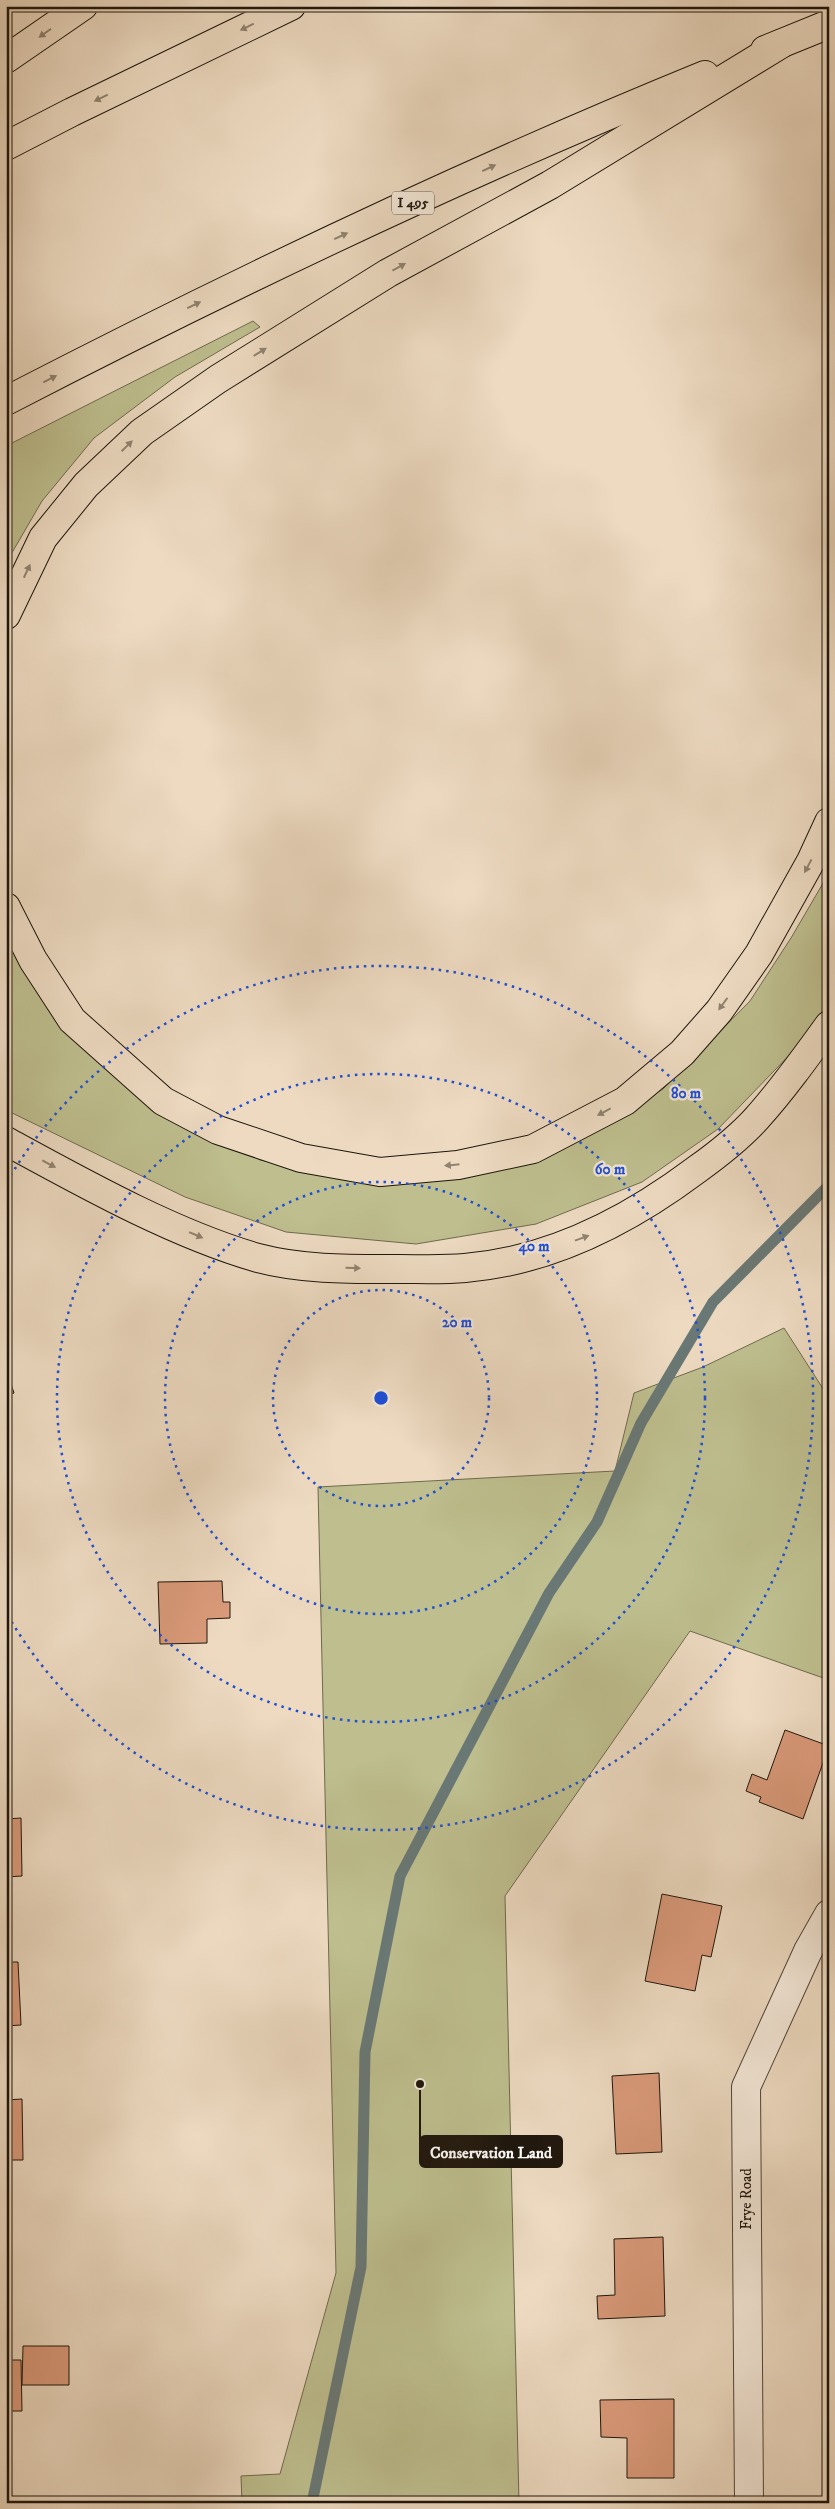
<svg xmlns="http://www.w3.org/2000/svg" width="835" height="2509" viewBox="0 0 835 2509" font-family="'IM FELL DW Pica',serif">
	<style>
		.green { fill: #bebe8e; stroke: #6e6a4e }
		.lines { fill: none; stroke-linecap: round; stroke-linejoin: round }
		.stream { stroke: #697875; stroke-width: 11 }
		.building { fill: #da9a7a; stroke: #1e160d }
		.street-casing { stroke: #52473a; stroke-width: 30 }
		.highway-casing { stroke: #1e160d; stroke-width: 30 }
		.street { stroke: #f3e7d7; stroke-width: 28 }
		.highway { stroke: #eddac1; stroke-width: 28 }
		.oneway { fill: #908270 }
		.ring { fill: none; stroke: #1d4ed8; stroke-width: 2.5; stroke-dasharray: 2.5 5 }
		.labels { text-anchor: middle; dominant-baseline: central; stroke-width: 4.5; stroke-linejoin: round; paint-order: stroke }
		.shield { fill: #f3e7d7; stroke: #5e554a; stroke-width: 1 }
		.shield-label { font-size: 14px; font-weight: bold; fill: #1e160d }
		.street-label { font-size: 15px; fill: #1e160d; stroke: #f3e7d7 }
		.centre { fill: #1d4ed8; stroke: #f3e7d7; stroke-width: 2.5 }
		.ring-label { font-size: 15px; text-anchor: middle; font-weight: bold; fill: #1d4ed8; stroke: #f3e7d7; stroke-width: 4.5; stroke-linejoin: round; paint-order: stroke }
		.leader { fill: none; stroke: #1e160d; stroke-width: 2 }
		.callout-dot { fill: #1e160d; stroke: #f3e7d7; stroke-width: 2 }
		.callout { fill: #1e160d; stroke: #1e160d; stroke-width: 2 }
		.callout-label { font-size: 16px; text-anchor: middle; font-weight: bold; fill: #fff }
	</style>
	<rect width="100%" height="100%" fill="#eddac1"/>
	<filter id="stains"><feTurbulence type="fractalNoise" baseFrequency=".004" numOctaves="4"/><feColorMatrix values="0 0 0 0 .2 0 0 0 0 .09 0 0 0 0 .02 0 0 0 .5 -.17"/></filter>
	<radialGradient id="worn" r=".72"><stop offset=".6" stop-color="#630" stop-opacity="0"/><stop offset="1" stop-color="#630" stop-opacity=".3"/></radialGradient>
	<g class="green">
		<path d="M253 321 260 327 175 377 94 438 42 501 6 563V446Z"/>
		<path d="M829 873V1002L801 1043 718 1129 642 1182 536 1224 416 1244 286 1232 185 1197 6 1110V934L189 1127 260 1160 337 1177 584 1135 663 1089 750 1001 791 938Z"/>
		<path d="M784 1328 829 1398V1680L690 1631 505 1896 519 2503H242L241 2476 280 2474 336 2273 318 1487 615 1471 634 1393 703 1367Z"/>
	</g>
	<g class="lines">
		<path class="stream" d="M312 2503 361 2267 365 2052 400 1876 549 1593 597 1522 641 1423 713 1302 829 1185"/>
	</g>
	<g class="building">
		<path d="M6 1369 14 1393 6 1396Z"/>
		<path d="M6 1581H11L9 1638H6Z"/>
		<path d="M222 1581 223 1602H230V1618L207 1619V1643L160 1644 158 1582Z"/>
		<path d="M785 1730 829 1746 803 1819 759 1802 761 1797 746 1791 752 1774 767 1780Z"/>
		<path d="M21 1818 22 1876 6 1877V1819Z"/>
		<path d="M662 1894 722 1906 711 1957 702 1955 695 1991 645 1981Z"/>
		<path d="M6 1962H18L21 2025 6 2026Z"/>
		<path d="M659 2073 662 2152 616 2154 612 2076Z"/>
		<path d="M22 2099 23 2160H6V2100Z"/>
		<path d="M663 2237 665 2316 598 2319 597 2296 615 2295 614 2239Z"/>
		<path d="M6 2249H10L11 2268H6Z"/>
		<path d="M23 2346H69V2385H22Z"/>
		<path d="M6 2360H21L22 2411H6Z"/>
		<path d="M674 2399V2478H627V2438L601 2437 600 2400Z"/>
		<path d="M829 2463V2503H828L827 2464Z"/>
	</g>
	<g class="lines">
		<defs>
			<path id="street" d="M749 2503 746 2087 808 1951 829 1914"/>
			<g id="highway">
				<path d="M765 50 829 24"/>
				<path d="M6 59 83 6"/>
				<path d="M6 146 72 112 291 6"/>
				<path d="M6 401C234 283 467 172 705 75"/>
				<path d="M6 615 43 538 86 485 142 432 218 379 388 273 550 185 781 44"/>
				<path d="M6 907 33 960 72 1020 163 1101 218 1130 301 1158 380 1172 458 1165 533 1149 625 1101 682 1053 719 1011 759 954 811 861 829 822"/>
				<path d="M6 1141C83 1183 174 1234 258 1258 303 1270 353 1269 399 1269 421 1269 443 1270 465 1268 551 1261 628 1221 696 1170 717 1155 739 1138 757 1118 783 1089 806 1057 829 1025"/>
			</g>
		</defs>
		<use href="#street" class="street-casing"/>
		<use href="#highway" class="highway-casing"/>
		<use href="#street" class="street"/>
		<use href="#highway" class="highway"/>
	</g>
	<defs><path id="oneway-solid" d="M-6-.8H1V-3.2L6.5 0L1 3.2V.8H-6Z" transform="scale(1.25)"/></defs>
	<g class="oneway">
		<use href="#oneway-solid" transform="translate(247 27) rotate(154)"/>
		<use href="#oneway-solid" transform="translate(45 33) rotate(145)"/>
		<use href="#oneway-solid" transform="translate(101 98) rotate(154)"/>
		<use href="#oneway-solid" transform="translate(489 168) rotate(-25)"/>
		<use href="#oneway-solid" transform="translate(341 236) rotate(-25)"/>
		<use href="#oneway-solid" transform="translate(399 267) rotate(-29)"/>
		<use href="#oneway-solid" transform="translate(194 305) rotate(-25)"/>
		<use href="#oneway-solid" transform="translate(260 352) rotate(-32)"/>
		<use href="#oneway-solid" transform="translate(50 379) rotate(-27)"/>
		<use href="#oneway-solid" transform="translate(127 446) rotate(-44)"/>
		<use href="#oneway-solid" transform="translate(27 571) rotate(-65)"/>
		<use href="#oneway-solid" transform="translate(808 866) rotate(118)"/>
		<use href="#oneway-solid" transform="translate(723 1004) rotate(126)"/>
		<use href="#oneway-solid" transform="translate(604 1112) rotate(152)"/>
		<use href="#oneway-solid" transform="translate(49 1164) rotate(28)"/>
		<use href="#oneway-solid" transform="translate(452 1165) rotate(174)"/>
		<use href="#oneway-solid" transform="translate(196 1235) rotate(23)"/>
		<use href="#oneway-solid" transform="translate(582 1238) rotate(-20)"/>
		<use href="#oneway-solid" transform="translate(353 1268) rotate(2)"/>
	</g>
	<g class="ring">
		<circle cx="381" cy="1398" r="108"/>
		<circle cx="381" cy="1398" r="216"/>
		<circle cx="381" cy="1398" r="324"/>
		<path d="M7 1182A432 432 0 1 1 7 1614"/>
	</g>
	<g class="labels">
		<rect class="shield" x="392" y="191.5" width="42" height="23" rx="4"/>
		<g class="shield-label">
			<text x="413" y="203">I 495</text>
		</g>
		<g class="street-label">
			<text transform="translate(746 2199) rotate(-90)">Frye Road</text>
		</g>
	</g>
	<circle cx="381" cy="1398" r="8" class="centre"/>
	<g class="ring-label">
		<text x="686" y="1098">80 m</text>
		<text x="610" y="1174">60 m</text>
		<text x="534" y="1251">40 m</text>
		<text x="457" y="1327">20 m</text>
	</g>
	<path class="leader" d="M420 2084L420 2152"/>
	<circle class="callout-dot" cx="420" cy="2084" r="5"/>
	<rect class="callout" x="420" y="2136" width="142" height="31" rx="5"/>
	<g class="callout-label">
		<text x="491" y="2158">Conservation Land</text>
	</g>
	<rect width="835" height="2509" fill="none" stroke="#eddac1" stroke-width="25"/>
	<rect x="8" y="8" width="820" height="2494" fill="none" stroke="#1e160d" stroke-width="2.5"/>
	<rect x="12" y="12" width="810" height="2484" fill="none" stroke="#1e160d"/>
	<rect width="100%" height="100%" filter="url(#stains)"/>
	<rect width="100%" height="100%" fill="url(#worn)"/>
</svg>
